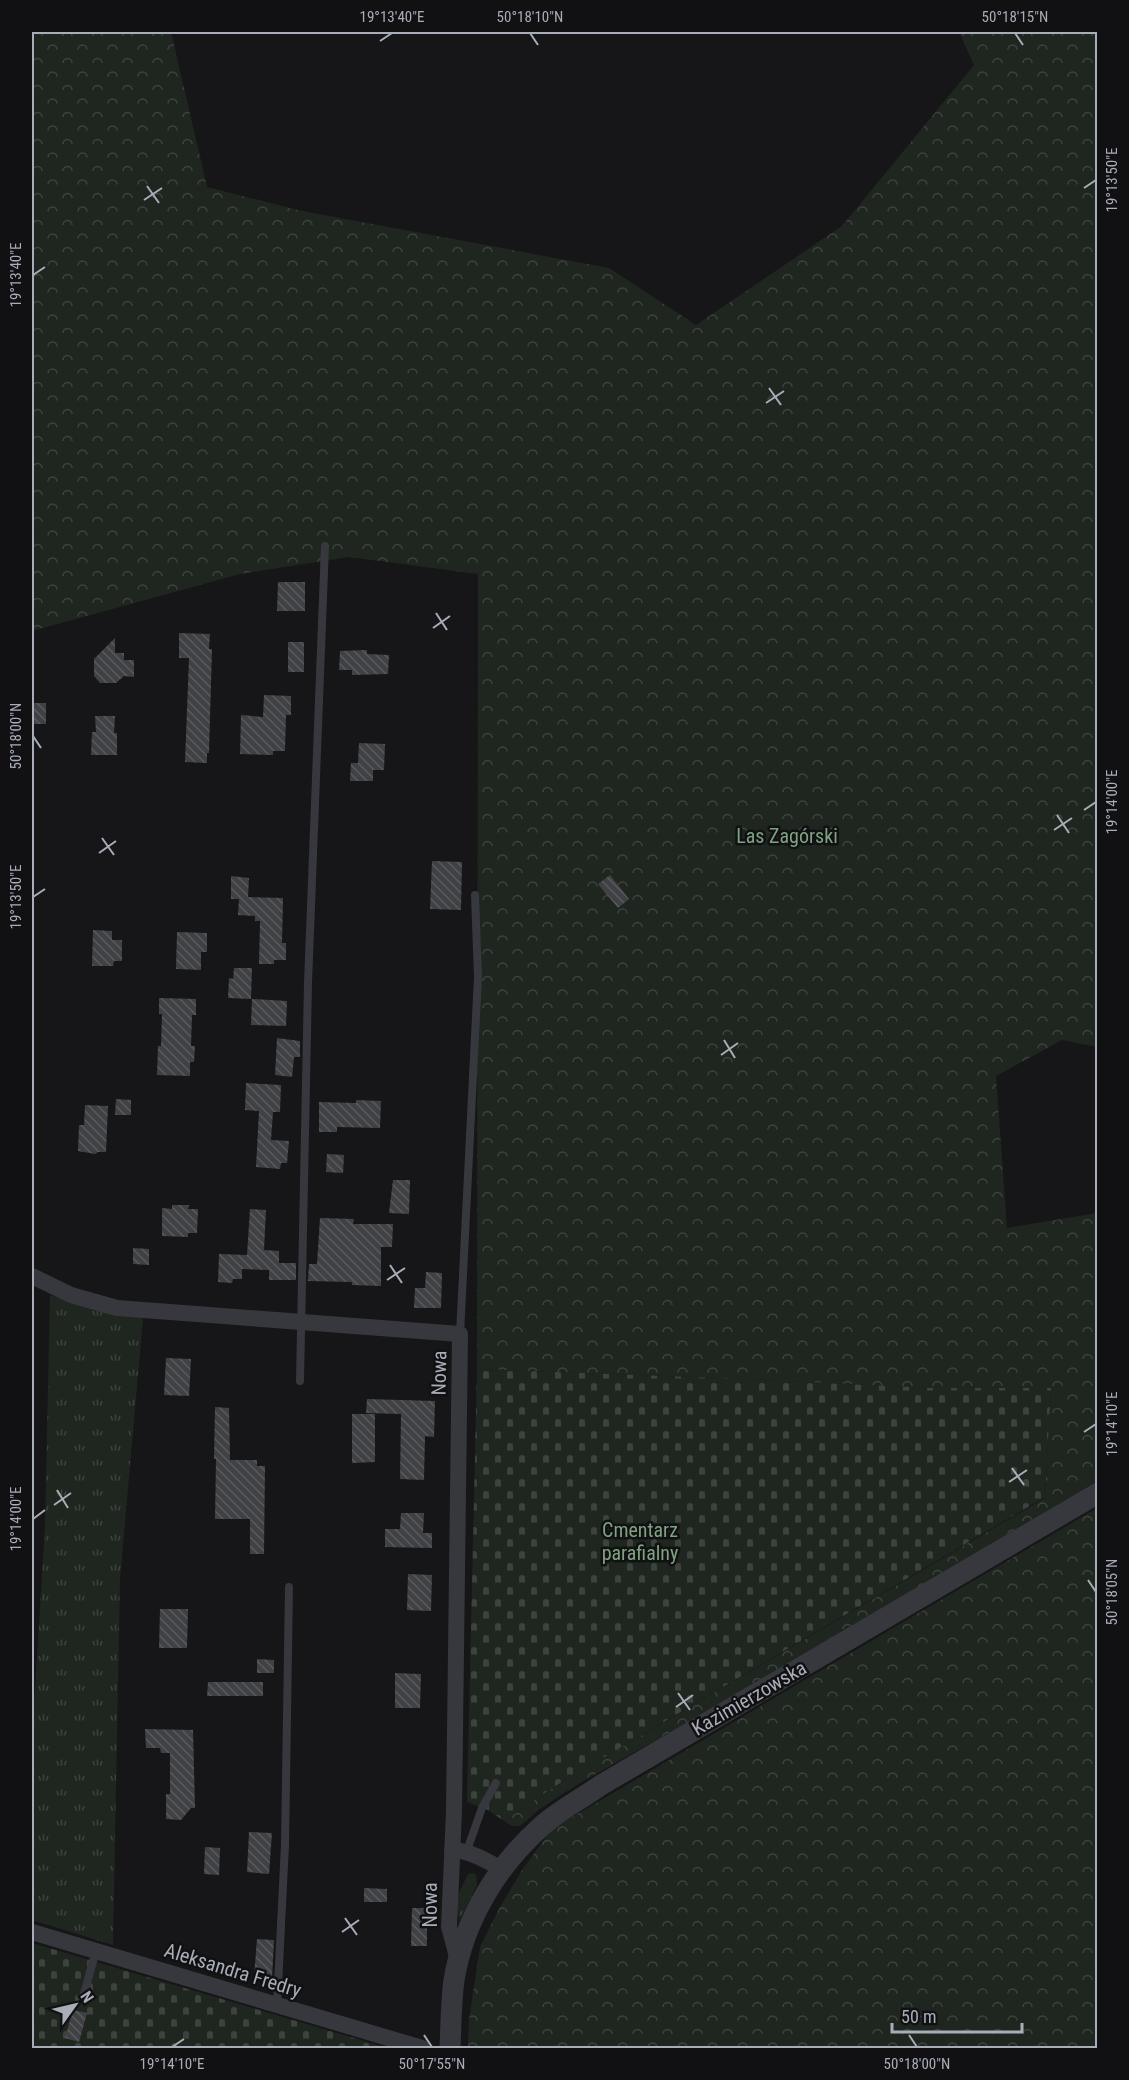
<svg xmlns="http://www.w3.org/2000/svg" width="1129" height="2080" viewBox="0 0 1129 2080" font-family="'Roboto Condensed',sans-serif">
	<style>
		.grass { fill: url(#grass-tufts) }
		.forest { fill: url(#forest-crowns) }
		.cemetery { fill: url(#cemetery-stones) }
		.building { fill: url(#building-back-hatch) }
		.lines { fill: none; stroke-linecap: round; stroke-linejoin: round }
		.service { stroke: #37383d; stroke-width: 8 }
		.minor { stroke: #37383d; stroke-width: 16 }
		.tertiary { stroke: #37383d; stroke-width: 21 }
		.ticks { fill: none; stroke: #a8adb8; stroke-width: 2 }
		.labels { text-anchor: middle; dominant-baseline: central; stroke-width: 5; stroke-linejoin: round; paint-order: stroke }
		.park-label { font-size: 20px; fill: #7fa381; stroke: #111113 }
		.street-label { font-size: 20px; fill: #a8adb8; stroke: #111113 }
		.neatline { fill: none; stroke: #a8adb8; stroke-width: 2 }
		.ticks-label { font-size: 15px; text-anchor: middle; fill: #a8adb8 }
	</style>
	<defs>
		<pattern id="grass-tufts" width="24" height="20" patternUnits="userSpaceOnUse" patternTransform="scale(1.5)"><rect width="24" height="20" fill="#1e261f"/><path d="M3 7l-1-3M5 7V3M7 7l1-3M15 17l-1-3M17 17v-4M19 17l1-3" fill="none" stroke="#3c433d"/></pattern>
		<pattern id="forest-crowns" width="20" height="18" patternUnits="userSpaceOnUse" patternTransform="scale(1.5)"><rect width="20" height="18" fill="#1e261f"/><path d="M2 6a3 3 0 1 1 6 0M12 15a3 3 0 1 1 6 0" fill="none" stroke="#3c433d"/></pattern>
		<pattern id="cemetery-stones" width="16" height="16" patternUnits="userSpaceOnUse" patternTransform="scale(1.5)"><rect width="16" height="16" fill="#1e261f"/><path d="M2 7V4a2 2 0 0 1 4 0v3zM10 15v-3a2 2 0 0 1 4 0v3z" fill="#3c433d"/></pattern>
		<pattern id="building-back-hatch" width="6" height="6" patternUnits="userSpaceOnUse" patternTransform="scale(1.5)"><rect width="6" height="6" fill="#404145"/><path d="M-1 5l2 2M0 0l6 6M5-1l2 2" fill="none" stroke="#595a5e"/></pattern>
	</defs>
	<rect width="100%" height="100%" fill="#161618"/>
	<g class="grass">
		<path d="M50 1295 111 1313 143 1318 120 1579 113 1945 32 1920 34 1705 45 1526Z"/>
		<path d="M472 1873 476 1874 477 1885 459 1921 457 1897 468 1874Z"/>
	</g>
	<g class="forest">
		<path d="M32 32H171L207 187 302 211 609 268 696 325 842 226 974 65 959 32H1097V1047L1062 1040 996 1076 1007 1228 1097 1213V1481L743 1691 580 1783 541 1808 520 1826H512L504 1821 552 1788 1045 1498 1051 1388H930L720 1378 477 1369 478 574 349 557 240 574 32 631Z"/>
		<path d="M1097 1508V2048H468L469 2019 480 1947 500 1907 522 1870 552 1829Z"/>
	</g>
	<g class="cemetery">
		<path d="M477 1369 720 1378 930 1388H1051L1045 1497 552 1788 504 1821 488 1810 467 1802Z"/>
		<path d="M32 1943 388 2048H32Z"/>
	</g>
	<g class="building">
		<path d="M278 582H305V611H277Z"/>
		<path d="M179 633 210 634 209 649H212L209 753H207V763L185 762 189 658H179Z"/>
		<path d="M115 638V653H124V660H134V677L124 676 116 683H100L94 676V659Z"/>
		<rect x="288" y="642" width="16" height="30"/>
		<path d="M367 650V654L389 655 388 674 352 675V670H339L340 651Z"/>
		<path d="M264 695 291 696V715H286L285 751H273V755L240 754 241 715 263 717Z"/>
		<rect x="32" y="703" width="14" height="21"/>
		<path d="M95 716H115L114 733H117V755H91L92 732H96Z"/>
		<path d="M359 743 385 744 384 770H373V781H350L351 763H358Z"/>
		<path d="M432 861 462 862 461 910 430 909Z"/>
		<path d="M610 875 629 899 618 908 598 884Z"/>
		<path d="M231 876 249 878 248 897 283 898 282 943H286V960H274V964H259L260 921H255V916L238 915 239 899H231Z"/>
		<path d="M93 930 112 931V940H122V961H114L113 966H92Z"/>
		<path d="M177 932 207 933V952H201V970L176 969Z"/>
		<path d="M234 968H252L251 999 228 998 229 978 233 979Z"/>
		<path d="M159 998 196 999V1015H192L191 1046H195L194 1062H190V1076L157 1075 158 1046H161L162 1014H159Z"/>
		<path d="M252 999 287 1001 286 1026 251 1025Z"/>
		<path d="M277 1038 300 1041V1057H294L292 1077 275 1075Z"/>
		<path d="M246 1083 281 1085 280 1112H273L271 1140 289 1141 287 1163H281L280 1169 256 1167 259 1111 245 1110Z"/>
		<path d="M116 1099 131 1100V1115H115Z"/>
		<path d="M356 1100 381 1101 380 1128 337 1127V1132H319V1102L356 1103Z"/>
		<path d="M85 1105 108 1106 106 1152H98L95 1154 78 1151 79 1125H84Z"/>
		<path d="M327 1154 344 1155 343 1173 326 1172Z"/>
		<path d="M393 1180H410L409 1214 389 1213Z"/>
		<path d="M172 1205H189L188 1209H198L197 1233H188V1237L162 1236V1208L172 1209Z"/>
		<path d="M250 1209 266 1210 264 1250 279 1251V1263H296V1280H269V1270L242 1269V1279H233L232 1283 218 1282 219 1254 247 1255Z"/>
		<path d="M320 1218 354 1219 353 1224H393L392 1247H381V1286L352 1285V1282L308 1281 309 1264H317Z"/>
		<path d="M133 1248 149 1249V1265L133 1264Z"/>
		<path d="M426 1272 442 1273 441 1308H414L415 1288H425Z"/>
		<path d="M166 1358 191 1359 189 1396 164 1395Z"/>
		<path d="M367 1399 435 1401 434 1437 425 1436 424 1480 400 1479 401 1414 366 1413Z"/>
		<path d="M215 1407 229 1408 230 1460H257V1466H265L264 1554H250V1519H215L216 1459H214Z"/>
		<path d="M352 1414H375V1462L352 1463Z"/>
		<path d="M401 1513H424L423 1533H432V1548L385 1547V1529H400Z"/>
		<path d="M408 1574 432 1575 431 1611 407 1610Z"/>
		<path d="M160 1609H188L187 1648H159Z"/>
		<path d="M257 1659 274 1660V1673H257Z"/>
		<path d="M395 1673 421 1674 420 1708H395Z"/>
		<path d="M208 1682H263V1696H207Z"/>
		<path d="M145 1729 193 1730 195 1808H191L181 1820 166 1819V1794H170V1753H161L160 1748H146Z"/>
		<path d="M249 1832 272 1833 269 1874 247 1872Z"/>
		<path d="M205 1847 220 1848 219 1875 204 1874Z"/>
		<path d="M364 1888 387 1889V1902H364Z"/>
		<path d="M412 1908H427V1946H411Z"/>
		<path d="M257 1939 274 1940 272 1978 254 1977Z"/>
		<path d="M73 2010 87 2013 79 2042 65 2038Z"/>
	</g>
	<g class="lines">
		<g class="service">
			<path d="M460 1334 478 977 475 895"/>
			<path d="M300 1381 308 983 325 546"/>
			<path d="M466 1853 482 1808 496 1783"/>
			<path d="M83 1997 96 1951"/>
			<path d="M277 2005 285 1845 289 1587"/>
		</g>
		<g class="minor">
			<path d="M32 1276 71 1295 117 1308 460 1334 454 1811 449 1927 458 1960"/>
			<path d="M452 1850C468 1850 488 1861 501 1869"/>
			<path d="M32 1932 422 2048"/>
		</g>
		<path class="tertiary" d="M450 2048C451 2026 451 2002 454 1980 464 1919 498 1864 544 1824 561 1809 583 1798 601 1785L1098 1493"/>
	</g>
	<path class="ticks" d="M530 33 538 45M1015 33 1023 45M380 41 392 33M147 186 159 203M1084 188 1096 180M144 200 162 188M33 275 45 267M769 388 781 405M766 403 784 391M436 613 447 630M433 628 450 616M33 736 41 748M1084 810 1096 802M1057 815 1069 833M1054 830 1072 818M102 838 114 855M99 853 116 841M33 897 45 889M724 1040 735 1058M721 1055 738 1043M390 1265 402 1283M387 1280 405 1268M1084 1432 1096 1424M1012 1468 1024 1485M1009 1482 1027 1470M57 1490 68 1508M54 1505 71 1493M33 1519 45 1510M1088 1580 1096 1592M678 1693 690 1710M676 1707 693 1695M345 1918 357 1935M342 1932 359 1920M424 2035 432 2047M909 2035 917 2047M172 2047 184 2039"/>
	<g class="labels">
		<g class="park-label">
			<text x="787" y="836">Las Zagórski</text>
			<text x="640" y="1530">Cmentarz<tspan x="640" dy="23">parafialny</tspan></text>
		</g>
		<g class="street-label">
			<text transform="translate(439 1373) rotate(-89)">Nowa</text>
			<text transform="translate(749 1698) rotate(-30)">Kazimierzowska</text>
			<text transform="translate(430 1905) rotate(-90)">Nowa</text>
			<text transform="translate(233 1970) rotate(17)">Aleksandra Fredry</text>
		</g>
	</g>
	<rect width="1129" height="2080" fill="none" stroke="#111113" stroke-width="66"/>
	<g transform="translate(75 2005) rotate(56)" stroke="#111113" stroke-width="4.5" paint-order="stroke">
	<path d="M0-4.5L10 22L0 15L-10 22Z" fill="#a8adb8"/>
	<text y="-9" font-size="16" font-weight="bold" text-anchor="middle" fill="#a8adb8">N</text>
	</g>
	<path d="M892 2023v9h130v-9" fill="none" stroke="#a8adb8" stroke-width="3"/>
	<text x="901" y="2023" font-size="18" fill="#a8adb8" stroke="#111113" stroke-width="4.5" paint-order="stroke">50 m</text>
	<rect x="33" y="33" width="1063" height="2014" class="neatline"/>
	<g class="ticks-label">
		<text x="392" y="22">19°13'40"E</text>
		<text x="530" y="22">50°18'10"N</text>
		<text x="1015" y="22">50°18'15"N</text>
		<text transform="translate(1112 180) rotate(-90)" y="5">19°13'50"E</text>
		<text transform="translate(16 275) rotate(-90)" y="5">19°13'40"E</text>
		<text transform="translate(16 736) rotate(-90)" y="5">50°18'00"N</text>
		<text transform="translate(1112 802) rotate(-90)" y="5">19°14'00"E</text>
		<text transform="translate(16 897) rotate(-90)" y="5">19°13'50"E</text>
		<text transform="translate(1112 1424) rotate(-90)" y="5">19°14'10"E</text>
		<text transform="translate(16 1519) rotate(-90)" y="5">19°14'00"E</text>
		<text transform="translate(1112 1592) rotate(-90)" y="5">50°18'05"N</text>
		<text x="172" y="2069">19°14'10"E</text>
		<text x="432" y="2069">50°17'55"N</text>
		<text x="917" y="2069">50°18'00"N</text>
	</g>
</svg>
